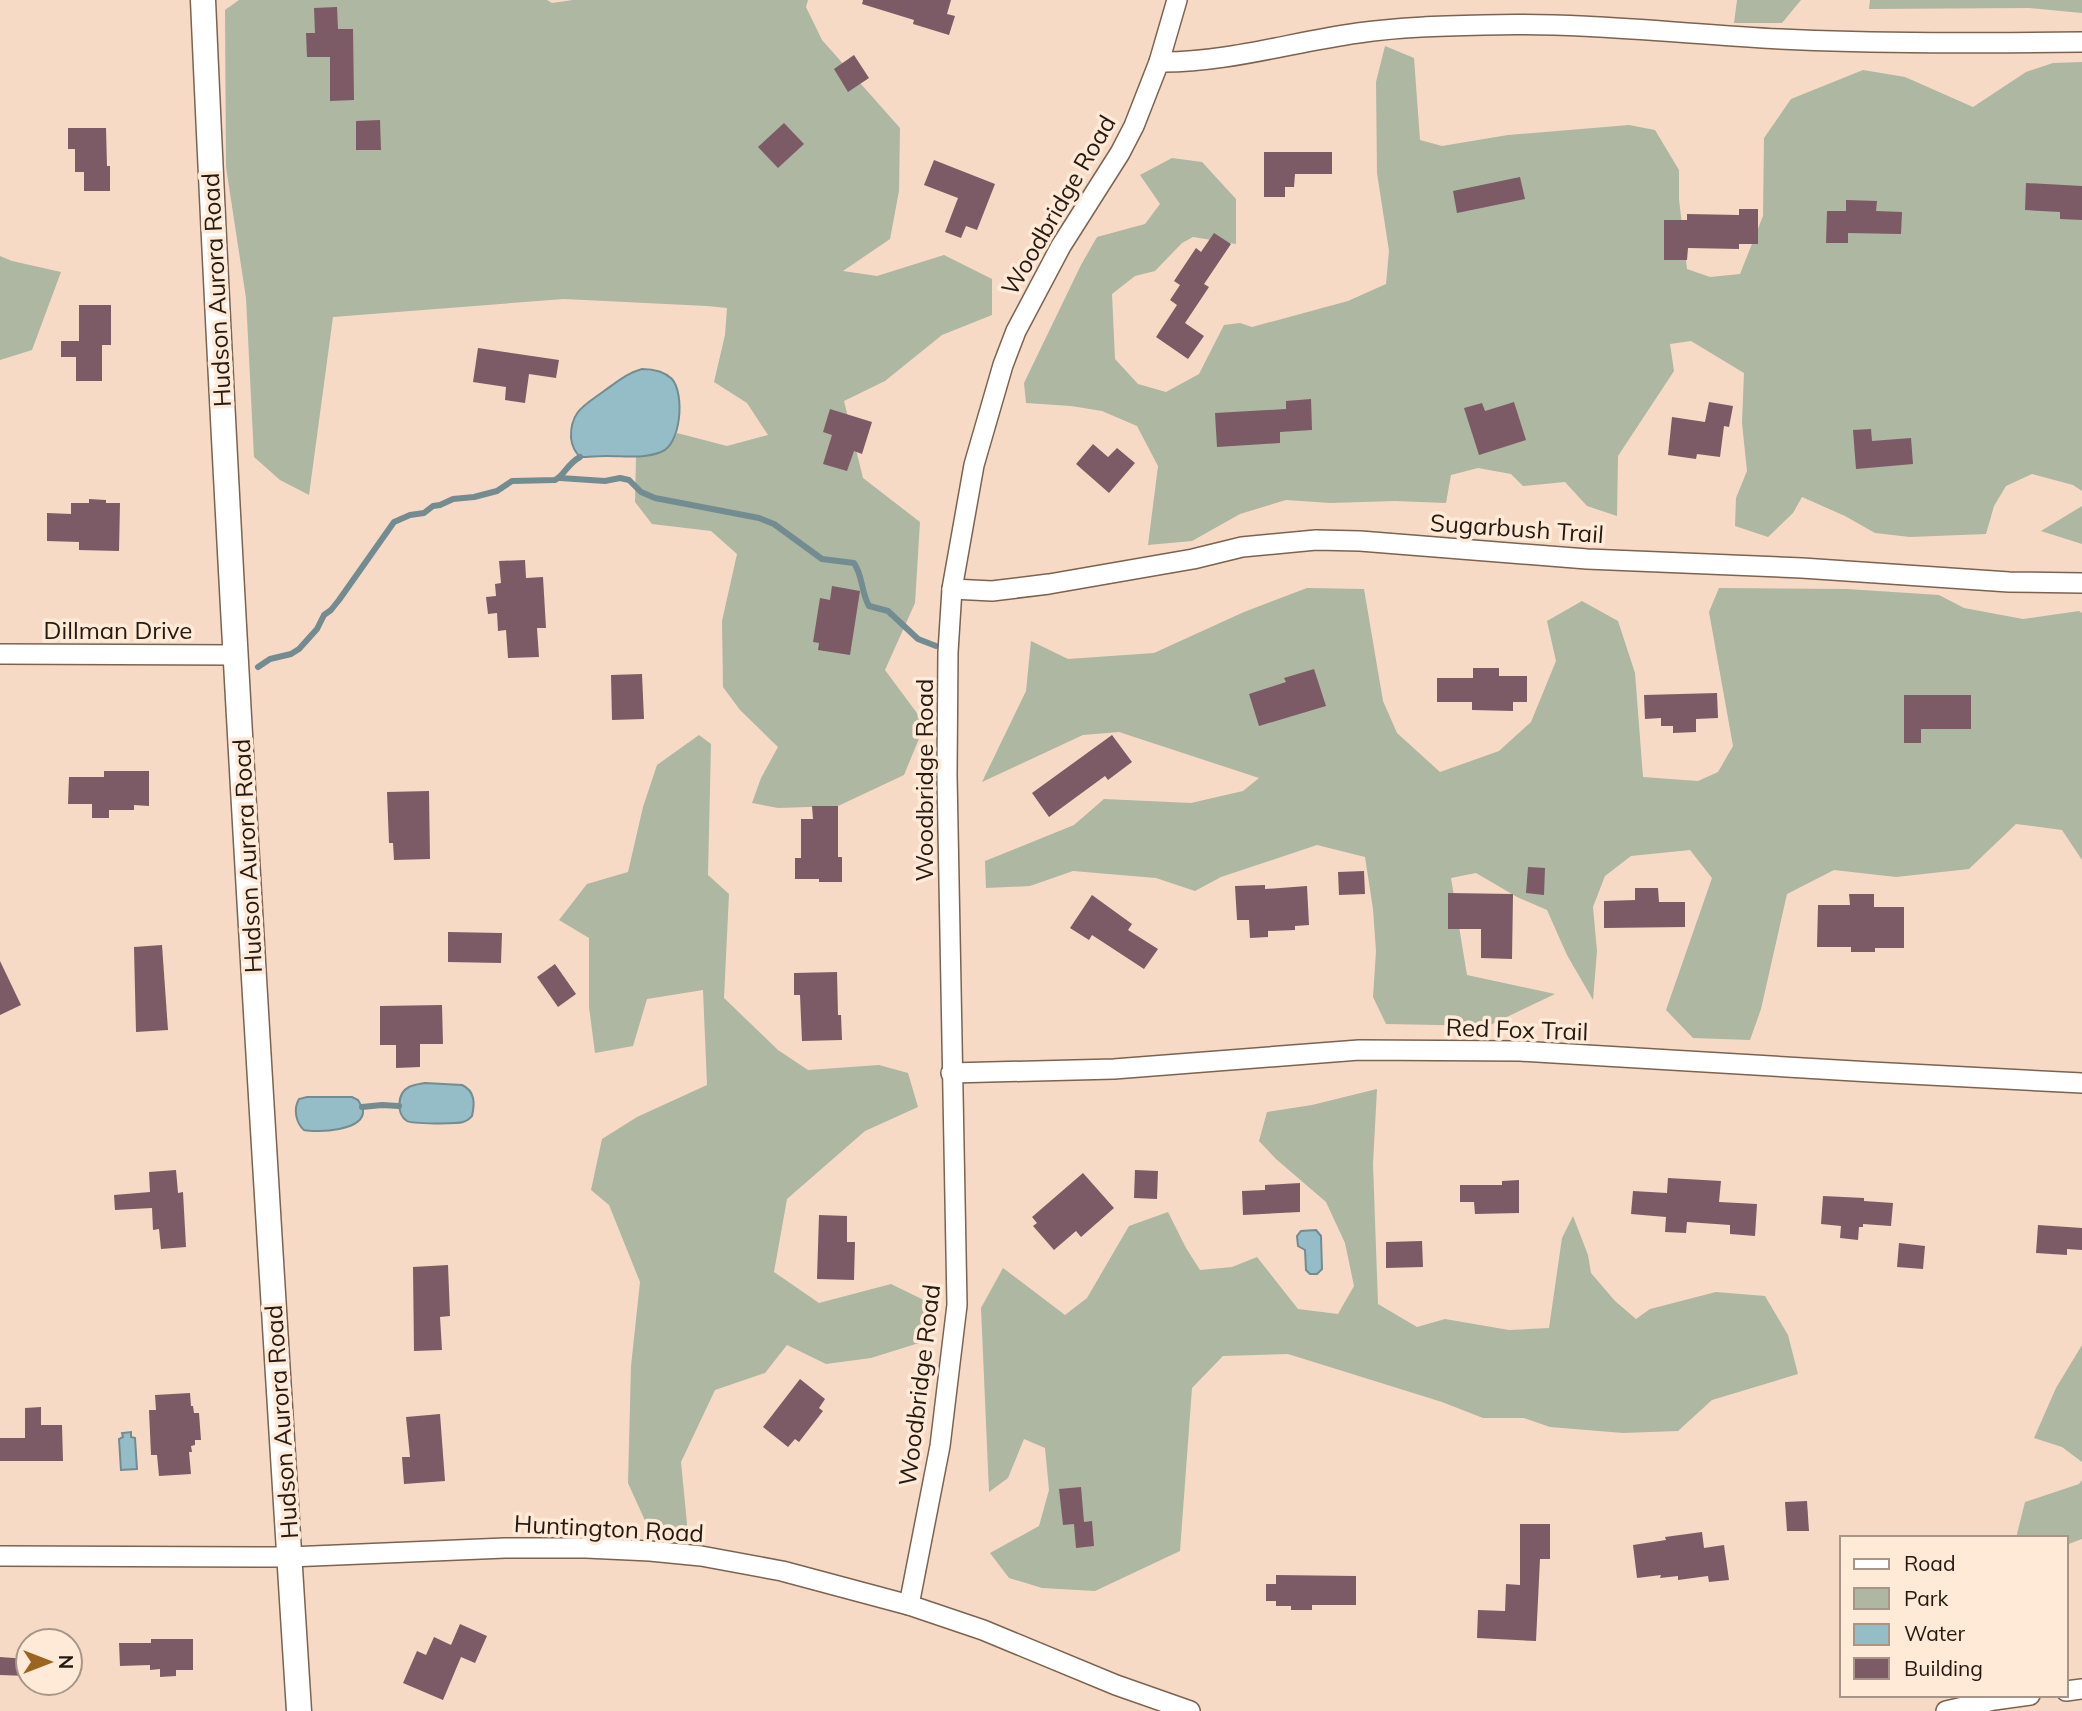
<svg xmlns="http://www.w3.org/2000/svg" width="2082" height="1711" viewBox="0 0 2082 1711" font-family="Mulish,sans-serif">
	<style>
		.green { fill: #adb7a2 }
		.water { fill: #95bdc7; stroke: #738c91; stroke-width: 2 }
		.lines { fill: none; stroke-linecap: round; stroke-linejoin: round }
		.stream { stroke: #738c91; stroke-width: 6 }
		.building { fill: #7c5b66 }
		.minor-casing { stroke: #7b6350; stroke-width: 22 }
		.tertiary-casing { stroke: #7b6350; stroke-width: 27 }
		.minor { stroke: #fff; stroke-width: 19 }
		.tertiary { stroke: #fff; stroke-width: 24 }
		.labels { text-anchor: middle; dominant-baseline: central; stroke-width: 7; stroke-linejoin: round; paint-order: stroke }
		.street-label { font-size: 24px; fill: #241a12; stroke: #ffe9d7 }
	</style>
	<rect width="100%" height="100%" fill="#f6dac5"/>
	<g class="green">
		<path d="M239 0H547L552 3 573 0H808L806 7 822 40 900 128 899 191 890 239 843 271 877 276 944 255 992 279V315L942 335 885 381 844 401 863 478 920 522 915 603 885 670 925 724 904 775 838 806 778 808 752 803 761 778 778 747 740 710 723 687 722 621 737 554 711 531 652 524 635 502 636 457C659 452 665 454 677 433L727 446 768 435 747 403 714 382 725 335 727 308 707 306 564 299 333 317 309 495 280 480 254 457 246 298 226 167 225 10Z"/>
		<path d="M1737 0H1801L1782 23H1734Z"/>
		<path d="M1870 0H2082V13L2029 8 1869 9Z"/>
		<path d="M1385 46 1414 58 1420 140 1442 146 1508 135 1629 125 1655 130 1679 170V199L1687 269 1710 277 1740 274 1763 216 1764 138 1791 99 1863 70 1905 77 1973 107 2026 72 2053 63 2082 62V491L2073 485 2032 474 2006 486 1994 506 1986 534 1910 537 1875 533 1845 516 1802 497 1793 513 1768 537 1735 526 1736 498 1747 471 1742 423 1744 373 1691 341 1670 344 1674 371 1618 456 1617 516 1587 506 1565 482 1523 486 1511 474 1478 468 1451 475 1446 503 1395 501 1330 503 1286 500 1240 514 1192 541 1148 545 1158 466 1137 426 1102 411 1071 406 1026 403 1024 383 1081 265 1097 237 1145 224 1160 204 1140 175 1172 158 1202 162 1236 199V244L1193 237 1182 243 1155 271 1135 276 1112 294 1115 359 1138 384 1166 392 1199 374 1224 325 1240 323 1252 327 1348 301 1386 284 1389 251 1377 173 1376 82Z"/>
		<path d="M0 256 12 261 61 272 32 350 0 360Z"/>
		<path d="M2082 506V544L2041 531Z"/>
		<path d="M1307 588 1364 589 1383 701 1397 733 1440 772 1499 751 1531 722 1556 661 1547 621 1582 601 1618 621 1635 673 1643 777 1698 781 1718 772 1733 746 1709 612 1719 588 1847 589 1939 595 1964 608 2023 619 2079 611 2082 613V860L2062 830 2016 824 1969 869 1896 877 1834 870 1787 894 1761 1009 1750 1040 1693 1038 1666 1010 1712 878 1690 850 1631 856 1605 876 1593 907 1597 951 1593 1000 1567 955 1547 910 1517 897 1476 873 1451 878 1467 975 1555 994 1488 1026 1386 1024 1373 997 1376 951 1373 909 1365 857 1317 845 1221 877 1195 891 1156 878 1073 871 1030 886 986 888 985 861 1074 825 1104 799 1191 803 1243 791 1259 778 1119 732 1083 735 982 782 1026 691 1031 641 1068 659 1154 653 1244 612Z"/>
		<path d="M699 735 711 744 708 875 729 894 724 998 778 1050 808 1070 879 1065 908 1073 918 1107 865 1131 787 1199 774 1272 819 1303 891 1284 934 1305 919 1343 871 1358 826 1364 787 1345 765 1373 715 1390 681 1462 688 1534 652 1536 628 1483 631 1366 640 1282 609 1205 591 1190 602 1139 637 1117 707 1085 703 990 647 999 633 1046 595 1053 589 1007V938L559 920 587 884 628 872 643 807 657 765Z"/>
		<path d="M1377 1089 1373 1164 1378 1304 1417 1327 1445 1319 1509 1330 1549 1328 1562 1238 1573 1216 1588 1255 1591 1273 1615 1301 1636 1319 1650 1309 1716 1292 1765 1296 1788 1335 1798 1374 1712 1400 1678 1431 1623 1433 1550 1427 1524 1418H1483L1442 1402 1288 1354 1223 1356 1192 1388 1180 1551 1095 1591 1042 1588 1009 1578 990 1553 1039 1526 1049 1490 1045 1448 1024 1439 1008 1478 989 1492 981 1308 1003 1268 1065 1315 1087 1298 1129 1226 1168 1212 1186 1248 1200 1270 1232 1267 1257 1257 1298 1309 1338 1314 1354 1286 1345 1243 1326 1202 1276 1159 1259 1141 1267 1112 1312 1105Z"/>
		<path d="M2082 1345V1462L2062 1447 2034 1438 2056 1388Z"/>
		<path d="M2082 1480V1539L2066 1545V1538H2016L2025 1502 2079 1484Z"/>
	</g>
	<g class="water">
		<path d="M642 369C653 369 664 371 672 379 685 394 681 445 661 452 643 459 625 456 607 456 598 456 589 457 580 457 574 451 572 446 571 438 570 411 585 405 604 391 617 382 627 373 642 369Z"/>
		<path d="M425 1083 462 1085C475 1091 475 1103 472 1116 468 1120 468 1120 463 1122 457 1124 412 1124 407 1121 396 1114 397 1093 409 1087 413 1085 420 1084 425 1083Z"/>
		<path d="M307 1097H352L358 1100C358 1100 363 1109 363 1110 365 1131 317 1133 304 1130 296 1123 293 1109 299 1099Z"/>
		<path d="M1316 1230 1321 1236 1322 1269 1317 1274H1310L1306 1270 1305 1250 1298 1246 1297 1236 1301 1231Z"/>
		<path d="M131 1432V1437L135 1438 137 1469 121 1470 119 1439 123 1437 122 1433Z"/>
	</g>
	<g class="lines">
		<g class="stream">
			<path d="M560 478 605 481 620 478 629 480 641 492 655 498 759 518 774 524 822 559 854 563C863 576 861 592 869 606L888 611 918 639 936 646"/>
			<path d="M258 667 270 659 291 654 299 649 317 629 324 615 331 610 339 600 394 522 410 515 424 513 433 506 440 505 453 499 474 497 497 491 512 481 555 480C564 476 567 464 580 457"/>
			<path d="M362 1107 382 1105 399 1106"/>
		</g>
	</g>
	<g class="building">
		<path d="M863 0H951L947 14 955 16 949 35 913 24 914 20 862 4Z"/>
		<path d="M337 7 338 29H353L354 100 330 101V57H307L306 33H315L314 8Z"/>
		<path d="M854 55 869 78 848 92 834 69Z"/>
		<path d="M380 120 381 150H356V121Z"/>
		<path d="M784 123 804 144 778 168 758 147Z"/>
		<path d="M68 128H106L107 166H110V191H84V172H75V149H68Z"/>
		<path d="M1264 152H1332V174H1295L1294 187H1285V197H1264Z"/>
		<path d="M934 160 995 184 977 230 966 226 961 238 945 232 958 198 924 185Z"/>
		<path d="M1520 177 1525 199 1457 213 1453 191Z"/>
		<path d="M2026 183 2082 186V220L2060 219V212L2025 210Z"/>
		<path d="M1846 200 1877 201 1876 211 1902 212 1901 234 1848 233V243H1826L1827 211H1846Z"/>
		<path d="M1739 209H1758V244H1739V249L1688 248 1687 260H1664V220H1687V214L1739 215Z"/>
		<path d="M1214 233 1231 244 1204 284 1209 287 1185 323 1204 336 1188 359 1156 337 1177 305 1170 300 1180 285 1174 281 1196 248 1201 252Z"/>
		<path d="M79 305H111V345H102V381H76V357H61V341H79Z"/>
		<path d="M478 348 559 360 556 378 529 374 525 403 505 400 506 387 473 382Z"/>
		<path d="M1311 399 1312 430 1280 432V443L1217 447 1215 413 1286 409V401Z"/>
		<path d="M1514 402 1526 440 1479 455 1464 408 1482 403 1485 411Z"/>
		<path d="M1709 402 1733 406 1729 427 1724 426 1720 457 1697 454 1696 459 1668 455 1672 417 1705 422Z"/>
		<path d="M830 409 872 422 862 454 854 451 847 471 823 464 832 435 823 432Z"/>
		<path d="M1871 429 1872 441 1911 438 1913 464 1856 469 1853 430Z"/>
		<path d="M1093 444 1108 457 1117 448 1135 463 1109 493 1076 464Z"/>
		<path d="M89 499 106 500V503H120L119 551 79 550V542L47 541V513L71 514V503H89Z"/>
		<path d="M525 560 526 578 543 577 546 628H537L539 657 508 658 506 630 498 631 497 613 488 614 486 597 496 596 495 584 501 583 499 561Z"/>
		<path d="M832 586 860 591 850 655 818 650 819 643 813 642 820 598 830 600Z"/>
		<path d="M1473 668H1499V676H1527V702H1513V711L1472 710V702H1437V678H1473Z"/>
		<path d="M1314 669 1326 706 1259 726 1249 694 1286 682 1284 678Z"/>
		<path d="M642 674 644 719 612 720 611 675Z"/>
		<path d="M1717 693 1718 718 1696 719V732L1673 733V726H1661V718L1645 719 1644 695Z"/>
		<path d="M1904 695H1971V729H1921V743H1904Z"/>
		<path d="M1112 735 1132 762 1108 780 1105 776 1049 817 1032 793Z"/>
		<path d="M104 771H149V806L134 805V810H109V818H92V804H68L69 777H104Z"/>
		<path d="M429 791 430 859 394 860 393 843H389L387 792Z"/>
		<path d="M812 806H838V857H842V882H819V879H795V858H801V819H813Z"/>
		<path d="M1528 867 1545 868 1544 895 1526 893Z"/>
		<path d="M1364 871 1365 894 1339 895 1338 872Z"/>
		<path d="M1265 885V889L1307 886 1309 925 1295 926V930L1268 931V937L1250 938 1249 920H1237L1235 886Z"/>
		<path d="M1635 888H1658L1659 902H1685V927L1604 928V901L1635 900Z"/>
		<path d="M1448 893 1513 894 1512 959 1481 958V929H1448Z"/>
		<path d="M1849 894H1874V907H1904V948H1875V952H1851V947H1817L1818 905H1850Z"/>
		<path d="M1092 895 1132 924 1128 930 1158 949 1144 969 1092 935 1089 940 1070 928Z"/>
		<path d="M448 932 502 933 501 963 448 962Z"/>
		<path d="M162 945 168 1030 136 1032 134 947Z"/>
		<path d="M0 961 21 1005 0 1015Z"/>
		<path d="M555 964 576 994 558 1007 537 977Z"/>
		<path d="M837 972 838 1015H841L842 1040 802 1041 800 995H794V973Z"/>
		<path d="M442 1005 443 1044H420V1067L396 1068V1045H380V1006Z"/>
		<path d="M176 1170 178 1193 183 1192 186 1247 161 1249 159 1229 153 1230 152 1208 115 1210 114 1195 150 1192 149 1172Z"/>
		<path d="M1135 1170 1158 1171 1157 1199 1134 1198Z"/>
		<path d="M1083 1173 1114 1208 1081 1237 1076 1231 1054 1250 1033 1226 1037 1223 1032 1217Z"/>
		<path d="M1668 1178 1721 1181 1719 1202 1757 1204 1755 1236 1730 1234V1225L1687 1222 1686 1233 1665 1232 1666 1217 1631 1214 1633 1191 1667 1193Z"/>
		<path d="M1519 1180V1213L1475 1214 1474 1202H1460V1185H1502V1181Z"/>
		<path d="M1300 1183V1212L1243 1215 1242 1191 1265 1190V1185Z"/>
		<path d="M1823 1196 1864 1198V1201L1893 1203 1891 1226 1863 1224V1227H1859L1858 1240 1840 1238 1841 1226 1821 1224Z"/>
		<path d="M819 1215 847 1216V1242H855L854 1280 817 1279Z"/>
		<path d="M2038 1225 2082 1228V1250L2067 1249V1255L2036 1253Z"/>
		<path d="M1422 1241 1423 1267 1386 1268V1242Z"/>
		<path d="M1899 1243 1925 1246 1923 1269 1897 1267Z"/>
		<path d="M448 1265 450 1316 440 1317 442 1350 414 1351 413 1267Z"/>
		<path d="M800 1379 825 1399 819 1408 823 1411 799 1442 795 1439 788 1447 763 1427Z"/>
		<path d="M190 1393 191 1406H193L194 1413H199L201 1440H195V1445L191 1446 192 1452H189L191 1474 159 1476 157 1455H151L149 1410H156L155 1395Z"/>
		<path d="M41 1407V1425H62L63 1461H0V1438H25V1408Z"/>
		<path d="M440 1414 445 1481 404 1484 402 1457H410L406 1417Z"/>
		<path d="M1081 1487 1084 1522 1092 1521 1094 1546 1076 1548 1074 1524 1063 1525 1059 1489Z"/>
		<path d="M1807 1501 1809 1531H1787L1785 1502Z"/>
		<path d="M1520 1524H1550V1559H1540L1536 1641 1477 1638 1478 1610 1505 1611 1506 1584 1520 1585Z"/>
		<path d="M1702 1532 1704 1548 1724 1545 1729 1580 1709 1582 1708 1576 1678 1580V1576L1660 1578 1661 1575 1637 1578 1633 1545 1666 1540 1665 1537Z"/>
		<path d="M1276 1575 1356 1576V1605H1312V1610H1291V1606H1276V1601H1266V1584H1276Z"/>
		<path d="M460 1624 487 1636 475 1663 461 1657 443 1700 403 1683 417 1651 426 1655 434 1637 451 1645Z"/>
		<path d="M151 1639H193V1670H176V1676L160 1677V1669L150 1670V1665L120 1666 119 1643H151Z"/>
		<path d="M0 1657 28 1659V1676L0 1675Z"/>
	</g>
	<g class="lines">
		<defs>
			<g id="minor">
				<path d="M1159 62C1226 63 1292 42 1358 33 1400 27 1442 26 1484 25 1583 22 1682 34 1780 39 1881 44 1982 43 2082 42"/>
				<path d="M952 589 992 591 1049 584 1193 559 1242 547 1316 540 1360 541 1587 559 1802 568 2009 582 2082 583"/>
				<path d="M0 654 236 655"/>
				<path d="M951 1073 1114 1069 1359 1050 1520 1051 1871 1072 2082 1083"/>
				<path d="M0 1556 289 1557 505 1548H586L650 1551 701 1556 782 1571 909 1605 983 1630 1116 1685 1190 1711"/>
				<path d="M909 1605 940 1446 957 1305 947 775 948 652 952 589 974 465 1003 365 1016 331 1061 246 1120 153 1134 126 1159 62 1177 0"/>
				<path d="M2066 1691 2082 1689"/>
				<path d="M1946 1711 1994 1700 2030 1695"/>
			</g>
			<path id="tertiary" d="M203 0C228 571 263 1141 299 1711"/>
		</defs>
		<use href="#minor" class="minor-casing"/>
		<use href="#tertiary" class="tertiary-casing"/>
		<use href="#minor" class="minor"/>
		<use href="#tertiary" class="tertiary"/>
	</g>
	<g class="labels">
		<g class="street-label">
			<text transform="translate(1058 205) rotate(-60)">Woodbridge Road</text>
			<text transform="translate(216 290) rotate(-93)">Hudson Aurora Road</text>
			<text transform="translate(1517 528) rotate(4)">Sugarbush Trail</text>
			<text x="118" y="630">Dillman Drive</text>
			<text transform="translate(924 780) rotate(-90)">Woodbridge Road</text>
			<text transform="translate(247 856) rotate(-93)">Hudson Aurora Road</text>
			<text transform="translate(1517 1029) rotate(2)">Red Fox Trail</text>
			<text transform="translate(919 1385) rotate(-83)">Woodbridge Road</text>
			<text transform="translate(281 1422) rotate(-94)">Hudson Aurora Road</text>
			<text transform="translate(609 1528) rotate(3)">Huntington Road</text>
		</g>
	</g>
	<rect x="1840" y="1536" width="228" height="161" fill="#ffe9d7" stroke="#a79688" stroke-width="2"/>
	<rect x="1854" y="1559" width="35" height="10" fill="#ffffff" stroke="#a79688" stroke-width="2"/>
	<text x="1904" y="1571" font-size="21" fill="#241a12">Road</text>
	<rect x="1854" y="1588" width="35" height="21" fill="#adb7a2" stroke="#a79688" stroke-width="2"/>
	<text x="1904" y="1606" font-size="21" fill="#241a12">Park</text>
	<rect x="1854" y="1624" width="35" height="21" fill="#95bdc7" stroke="#a79688" stroke-width="2"/>
	<text x="1904" y="1641" font-size="21" fill="#241a12">Water</text>
	<rect x="1854" y="1658" width="35" height="21" fill="#7c5b66" stroke="#a79688" stroke-width="2"/>
	<text x="1904" y="1676" font-size="21" fill="#241a12">Building</text>
	<g transform="translate(49 1662) rotate(90)"><circle r="33" fill="#ffe9d7" stroke="#a79688" stroke-width="2"/>
	<path d="M0-5L12 26L0 18L-12 26Z" fill="#9c651f"/>
	<text y="-10" font-size="19" font-weight="bold" text-anchor="middle" fill="#241a12">N</text>
	</g>
</svg>
